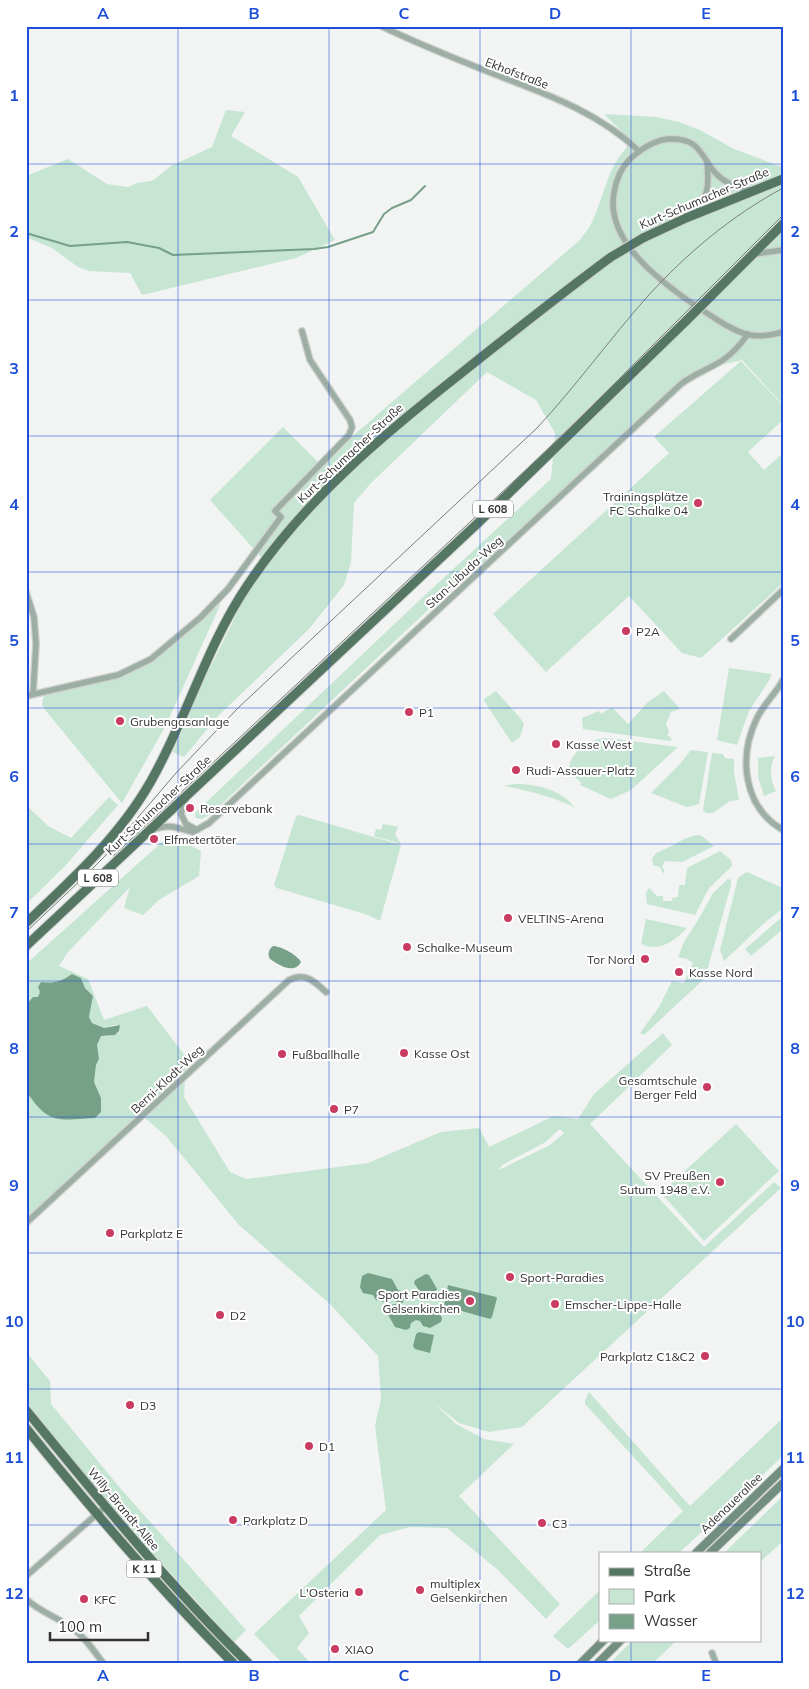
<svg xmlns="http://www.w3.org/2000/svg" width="809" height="1689" viewBox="0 0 809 1689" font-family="Mulish,sans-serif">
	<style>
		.green { fill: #c6e5d2; fill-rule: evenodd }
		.water { fill: #76a088 }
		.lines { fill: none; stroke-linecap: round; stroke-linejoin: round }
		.stream { stroke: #76a088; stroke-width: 2 }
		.street-casing { stroke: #ced1cf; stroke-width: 8 }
		.secondary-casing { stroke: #ced1cf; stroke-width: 10 }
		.primary-casing { stroke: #ced1cf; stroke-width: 11 }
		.street { stroke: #9dafa4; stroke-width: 5.5 }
		.secondary { stroke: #728e7e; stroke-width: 8 }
		.primary { stroke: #547663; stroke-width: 9 }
		.tram { stroke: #7c7e7c; stroke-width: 1 }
		.primary-bridge-casing { stroke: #ced1cf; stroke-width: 11; stroke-linecap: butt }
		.primary-bridge { stroke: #547663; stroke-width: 9 }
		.grid { fill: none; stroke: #1d4ed8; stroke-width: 1; stroke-opacity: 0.55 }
		.poi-dot { fill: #ca3b62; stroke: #fff; stroke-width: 2 }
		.labels { text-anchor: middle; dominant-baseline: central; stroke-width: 4; stroke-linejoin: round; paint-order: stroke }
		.shield { fill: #fff; stroke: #6f706f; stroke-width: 1 }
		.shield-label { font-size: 11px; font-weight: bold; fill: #313231 }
		.street-label { font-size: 12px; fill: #313231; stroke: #fff }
		.poi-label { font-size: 12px; fill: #313231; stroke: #fff; text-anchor: start }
		.neatline { fill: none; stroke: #1d4ed8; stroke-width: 2 }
		.grid-label { font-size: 16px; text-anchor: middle; font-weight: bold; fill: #1d4ed8 }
	</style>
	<rect width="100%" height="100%" fill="#f1f4f2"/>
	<g class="green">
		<path d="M226 110 245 112 231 136 298 177 335 240 296 258 142 295 130 273 89 271 78 267 52 248 26 237V176L68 159 107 184 128 187 137 183 152 181 171 166 212 147Z"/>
		<path d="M604 114 657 117 679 122 700 130 734 149 779 166 783 165V405L742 360 712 367 690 376 471 578 456 585 445 594 211 814 202 819 196 818 195 814 197 811 424 596 551 479 555 433 536 400 487 372 370 484 354 503 351 562 344 585 309 629 218 716 184 757 173 752 202 684 246 595 268 565 210 500 283 427 322 466 355 434 580 240C583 235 588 230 591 224 606 194 606 166 632 142Z"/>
		<path d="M741 361 783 406V420L748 452 764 470 783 453V583L701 658 682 653 629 596 546 672 493 614 669 453 654 437Z"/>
		<path d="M221 603 166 725 122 803 46 711 42 704 43 698 46 694 113 679 178 640Z"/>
		<path d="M729 668 771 674 770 679 749 711 737 745 717 740Z"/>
		<path d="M496 691 520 718 524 724 520 737 512 743 484 701V699Z"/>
		<path d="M664 691 680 709 671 712 666 723 669 732 667 735 672 739 670 741 583 729 582 718 599 711 601 714 612 707 628 724 648 702Z"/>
		<path d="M605 738 615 739 678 747 631 790 611 799 580 785 581 782 569 773C569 769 569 764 571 760 578 748 591 739 605 738Z"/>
		<path d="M691 750 708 752 699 804 687 807 651 793 680 764Z"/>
		<path d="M712 753 723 754 725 758 734 759V772L739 800 730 801 713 813H706L703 810Z"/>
		<path d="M775 756C769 768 770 779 776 791L764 796 758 777V758Z"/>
		<path d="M514 784C536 784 561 789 575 808 561 799 519 788 503 786Z"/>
		<path d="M109 797 118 805 65 866 26 904V805L48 826 71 838Z"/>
		<path d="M299 815 401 845 380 921 368 915 277 888 274 885 296 816Z"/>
		<path d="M383 824 398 827 395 834 401 844 374 836 376 829 381 830Z"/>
		<path d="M170 835 201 851 199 876 159 900 143 915 124 908 130 887 68 952 59 966 88 979 104 1020 147 1006 186 1057 184 1097 230 1172 246 1179 368 1163 441 1132 479 1128 489 1147 554 1116 578 1119 594 1094 663 1033 672 1045 590 1124 704 1247 774 1182 781 1188 522 1427 489 1432 459 1423 435 1404 456 1424 484 1439 514 1444 459 1496 560 1604 546 1619 498 1570 447 1528 410 1527 380 1535 299 1616 309 1633 297 1648 310 1663H282L254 1634 386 1510 375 1426 381 1399 378 1356 330 1304 239 1225 166 1136 139 1113 26 1219V1092L41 1110 87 1118H95L101 1098 94 1082 96 1065 99 1059 97 1045 101 1036 115 1035 119 1032 120 1025H114L104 1028 92 1023 89 1017 93 996 85 988 81 978C66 980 44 980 38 997H33L26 1005V964ZM560 1129 564 1133 550 1145 499 1170 502 1165 544 1143Z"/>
		<path d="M698 835 702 836 714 846 682 862 665 861 662 866 665 873H663L660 867 653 865 652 859 656 853C670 848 683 837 698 835Z"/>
		<path d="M720 851 731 860 732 866 709 888 695 915 647 904 646 893 649 888 657 896H663V901H672V898L678 897 679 885H685L687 868Z"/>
		<path d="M747 872 783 888V908L763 924 724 961 720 950 738 878Z"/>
		<path d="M728 879 731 880V885L705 978 644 1035 640 1033 659 1007 672 981 684 983 693 963 687 959 678 957 684 942 700 917 713 893Z"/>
		<path d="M783 916V929L751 956 745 949Z"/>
		<path d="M646 919 687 928C673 942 659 952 641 944Z"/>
		<path d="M736 1124 779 1171 704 1241 661 1193Z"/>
		<path d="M26 1352 50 1381 51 1404 120 1488 246 1630 234 1642 111 1508 26 1401Z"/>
		<path d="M589 1392 690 1506 783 1418V1456L679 1553H640L683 1511 585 1404V1401Z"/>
		<path d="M783 1496V1541L760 1562V1553H724Z"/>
		<path d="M600 1590V1620L568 1649 553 1636Z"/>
		<path d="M633 1640H677L653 1663H610Z"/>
	</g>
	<g class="water">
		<path d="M273 946C281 946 297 955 301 962 294 975 279 965 270 959 267 954 269 949 273 946Z"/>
		<path d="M72 974 81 978 85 988 93 996 89 1017 92 1023 104 1028 120 1025 119 1031 115 1035 101 1036 97 1045 99 1059 96 1065 94 1082 101 1098V1112L95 1118C81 1118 60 1123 48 1115 39 1110 33 1100 26 1092V1005L33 997H38L40 992 38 987 41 982C54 984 62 981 72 974Z"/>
		<path d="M368 1273 392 1279 398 1290 402 1291 405 1297 402 1304 390 1299 385 1302 376 1300 373 1295 363 1293 360 1287 362 1276Z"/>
		<path d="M426 1274 429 1275 437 1289 436 1291 424 1298 414 1283 415 1280Z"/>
		<path d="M448 1285 496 1297 497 1298 492 1317 490 1319 444 1306Z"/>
		<path d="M394 1304 422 1312 430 1307 437 1309 442 1318 441 1322 430 1328 423 1326 420 1321 416 1320 411 1323 410 1328 406 1330 395 1327 387 1313 389 1306Z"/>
		<path d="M419 1332 434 1335 430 1353 415 1349 413 1346 416 1334Z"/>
	</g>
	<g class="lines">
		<path class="stream" d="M26 233 70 246 127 242 159 248 173 255 314 249 328 247 373 232 384 214 392 208 411 200 425 186"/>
		<defs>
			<g id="street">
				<path d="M381 26C418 44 456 59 494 74 546 94 598 112 639 151"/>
				<path d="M751 190C737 189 721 181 712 169 699 150 696 138 669 139 654 140 641 149 630 159 621 168 616 180 614 193 605 241 661 282 696 306 712 316 730 330 749 335 760 337 772 335 783 332"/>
				<path d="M691 214C710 197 709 184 707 161"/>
				<path d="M754 254 783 250"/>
				<path d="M26 592 34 617 36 644 33 694"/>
				<path d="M731 639 783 590"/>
				<path d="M783 680C776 693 764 704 757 718 738 757 743 807 783 830"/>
				<path d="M26 696 118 675 151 659 201 617 228 589 281 517 275 511 349 435 352 427 350 420 310 360 302 331"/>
				<path d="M186 798 181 814 186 824 195 829"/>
				<path d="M152 830C171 823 176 828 193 832L209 823 681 384C694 374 709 369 723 360 733 353 741 344 748 334"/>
				<path d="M26 1223 289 980C305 972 314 981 326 992"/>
				<path d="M26 1576 105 1507"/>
				<path d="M26 1599C40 1612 57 1617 72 1628 85 1637 94 1651 103 1663"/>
				<path d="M712 1653 716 1663"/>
			</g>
			<g id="secondary">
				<path d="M696 1553 783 1469"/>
				<path d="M710 1553 783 1483"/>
				<path d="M581 1663 604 1640"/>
				<path d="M598 1663 621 1640"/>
			</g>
			<g id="primary">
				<path d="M643 238 686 218 783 179"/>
				<path d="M711 296 783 224"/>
				<path d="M26 923C72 880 120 836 151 781 187 718 206 647 247 586 304 500 384 434 464 371 513 332 561 294 611 257"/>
				<path d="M26 946 478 523 687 320"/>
				<path d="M26 1410C97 1497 168 1584 248 1663"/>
				<path d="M26 1428C91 1509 159 1588 233 1663"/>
			</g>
		</defs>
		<use href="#street" class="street-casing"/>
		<use href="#secondary" class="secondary-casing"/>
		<use href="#primary" class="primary-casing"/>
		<use href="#street" class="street"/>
		<use href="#secondary" class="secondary"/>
		<use href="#primary" class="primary"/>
		<g class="tram">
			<path d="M113 856 561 437 783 215"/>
			<path d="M26 932 83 878 105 856 176 773 238 708 537 428C576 386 609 340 647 297 686 254 731 216 783 188"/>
		</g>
		<defs>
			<g id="primary-bridge">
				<path d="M611 257 643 238"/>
				<path d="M687 320 711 296"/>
			</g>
		</defs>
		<use href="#primary-bridge" class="primary-bridge-casing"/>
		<use href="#primary-bridge" class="primary-bridge"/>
	</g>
	<path class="grid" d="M178 26V1663M329 26V1663M480 26V1663M631 26V1553M26 164H783M26 300H783M26 436H783M26 572H783M26 708H783M26 844H783M26 981H783M26 1117H783M26 1253H783M26 1389H783M26 1525H783M631 1640V1663"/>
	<g class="poi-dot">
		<circle cx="698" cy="503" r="5"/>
		<circle cx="626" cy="631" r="5"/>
		<circle cx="409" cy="712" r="5"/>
		<circle cx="120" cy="721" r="5"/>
		<circle cx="556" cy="744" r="5"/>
		<circle cx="516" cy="770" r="5"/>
		<circle cx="190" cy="808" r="5"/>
		<circle cx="154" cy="839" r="5"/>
		<circle cx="508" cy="918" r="5"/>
		<circle cx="407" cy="947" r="5"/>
		<circle cx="645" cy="959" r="5"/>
		<circle cx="679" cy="972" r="5"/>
		<circle cx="404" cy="1053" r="5"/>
		<circle cx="282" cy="1054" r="5"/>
		<circle cx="707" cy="1087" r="5"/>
		<circle cx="334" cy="1109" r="5"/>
		<circle cx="720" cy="1182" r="5"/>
		<circle cx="110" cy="1233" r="5"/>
		<circle cx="510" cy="1277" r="5"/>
		<circle cx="470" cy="1301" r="5"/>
		<circle cx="555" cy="1304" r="5"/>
		<circle cx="220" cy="1315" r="5"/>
		<circle cx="705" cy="1356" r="5"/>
		<circle cx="130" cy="1405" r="5"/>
		<circle cx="309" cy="1446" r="5"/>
		<circle cx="233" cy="1520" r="5"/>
		<circle cx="542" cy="1523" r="5"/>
		<circle cx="420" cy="1590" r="5"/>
		<circle cx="359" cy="1592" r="5"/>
		<circle cx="84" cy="1599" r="5"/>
		<circle cx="335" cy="1649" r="5"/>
	</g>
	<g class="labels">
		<g class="shield">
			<rect x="473" y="500.5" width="40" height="17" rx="4"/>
			<rect x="78" y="869.5" width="40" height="17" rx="4"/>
			<rect x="126.5" y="1560.5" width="35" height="17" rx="4"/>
		</g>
		<g class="shield-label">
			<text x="493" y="509">L 608</text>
			<text x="98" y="878">L 608</text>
			<text x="144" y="1569">K 11</text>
		</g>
		<g class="street-label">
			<text transform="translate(517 73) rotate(21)">Ekhofstraße</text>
			<text transform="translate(704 198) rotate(-23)">Kurt-Schumacher-Straße</text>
			<text transform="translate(350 453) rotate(-43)">Kurt-Schumacher-Straße</text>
			<text transform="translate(464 572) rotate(-43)">Stan-Libuda-Weg</text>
			<text transform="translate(158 805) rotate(-43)">Kurt-Schumacher-Straße</text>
			<text transform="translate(167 1079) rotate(-43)">Berni-Klodt-Weg</text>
			<text transform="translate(731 1503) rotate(-44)">Adenauerallee</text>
			<text transform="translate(124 1509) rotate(50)">Willy-Brandt-Allee</text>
		</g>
		<g class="poi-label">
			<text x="688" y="496" text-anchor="end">Trainingsplätze<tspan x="688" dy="14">FC Schalke 04</tspan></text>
			<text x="636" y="631">P2A</text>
			<text x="419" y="712">P1</text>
			<text x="130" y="721">Grubengasanlage</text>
			<text x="566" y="744">Kasse West</text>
			<text x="526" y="770">Rudi-Assauer-Platz</text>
			<text x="200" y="808">Reservebank</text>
			<text x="164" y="839">Elfmetertöter</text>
			<text x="518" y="918">VELTINS-Arena</text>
			<text x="417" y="947">Schalke-Museum</text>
			<text x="635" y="959" text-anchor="end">Tor Nord</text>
			<text x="689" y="972">Kasse Nord</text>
			<text x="414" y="1053">Kasse Ost</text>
			<text x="292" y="1054">Fußballhalle</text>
			<text x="697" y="1080" text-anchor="end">Gesamtschule<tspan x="697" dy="14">Berger Feld</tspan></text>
			<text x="344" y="1109">P7</text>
			<text x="710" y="1175" text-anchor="end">SV Preußen<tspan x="710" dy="14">Sutum 1948 e.V.</tspan></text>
			<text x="120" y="1233">Parkplatz E</text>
			<text x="520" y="1277">Sport-Paradies</text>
			<text x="460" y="1294" text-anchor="end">Sport Paradies<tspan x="460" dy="14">Gelsenkirchen</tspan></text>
			<text x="565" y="1304">Emscher-Lippe-Halle</text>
			<text x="230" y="1315">D2</text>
			<text x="695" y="1356" text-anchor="end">Parkplatz C1&amp;C2</text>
			<text x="140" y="1405">D3</text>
			<text x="319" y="1446">D1</text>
			<text x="243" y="1520">Parkplatz D</text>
			<text x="552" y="1523">C3</text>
			<text x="430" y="1583">multiplex<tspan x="430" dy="14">Gelsenkirchen</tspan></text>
			<text x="349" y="1592" text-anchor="end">L'Osteria</text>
			<text x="94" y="1599">KFC</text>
			<text x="345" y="1649">XIAO</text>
		</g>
	</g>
	<rect width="809" height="1689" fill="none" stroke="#ffffff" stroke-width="55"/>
	<rect x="599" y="1552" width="162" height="90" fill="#ffffff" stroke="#adadad"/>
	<rect x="609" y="1568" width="25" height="8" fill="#547663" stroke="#adadad"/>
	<text x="644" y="1576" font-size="15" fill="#313231">Straße</text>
	<rect x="609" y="1589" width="25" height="15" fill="#c6e5d2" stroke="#adadad"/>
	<text x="644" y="1602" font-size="15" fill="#313231">Park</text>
	<rect x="609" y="1614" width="25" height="15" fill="#76a088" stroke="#adadad"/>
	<text x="644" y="1626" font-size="15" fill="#313231">Wasser</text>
	<path d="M50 1632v8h98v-8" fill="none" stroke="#313231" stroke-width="2.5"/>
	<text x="58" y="1632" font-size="15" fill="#313231" stroke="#ffffff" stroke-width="4" paint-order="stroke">100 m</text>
	<rect x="28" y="28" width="754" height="1634" class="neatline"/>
	<g class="grid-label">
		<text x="103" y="19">A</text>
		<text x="254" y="19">B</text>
		<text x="404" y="19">C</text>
		<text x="555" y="19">D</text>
		<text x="706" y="19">E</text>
		<text x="14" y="101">1</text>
		<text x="795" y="101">1</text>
		<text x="14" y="237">2</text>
		<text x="795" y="237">2</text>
		<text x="14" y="374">3</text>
		<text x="795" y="374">3</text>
		<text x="14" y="510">4</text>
		<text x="795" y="510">4</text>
		<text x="14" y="646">5</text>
		<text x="795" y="646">5</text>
		<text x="14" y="782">6</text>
		<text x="795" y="782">6</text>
		<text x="14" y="918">7</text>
		<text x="795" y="918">7</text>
		<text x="14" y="1054">8</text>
		<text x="795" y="1054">8</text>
		<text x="14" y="1191">9</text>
		<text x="795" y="1191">9</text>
		<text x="14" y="1327">10</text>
		<text x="795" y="1327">10</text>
		<text x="14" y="1463">11</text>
		<text x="795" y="1463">11</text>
		<text x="14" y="1599">12</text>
		<text x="795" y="1599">12</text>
		<text x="103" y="1681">A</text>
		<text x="254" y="1681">B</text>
		<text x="404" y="1681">C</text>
		<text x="555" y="1681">D</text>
		<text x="706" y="1681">E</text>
	</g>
</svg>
